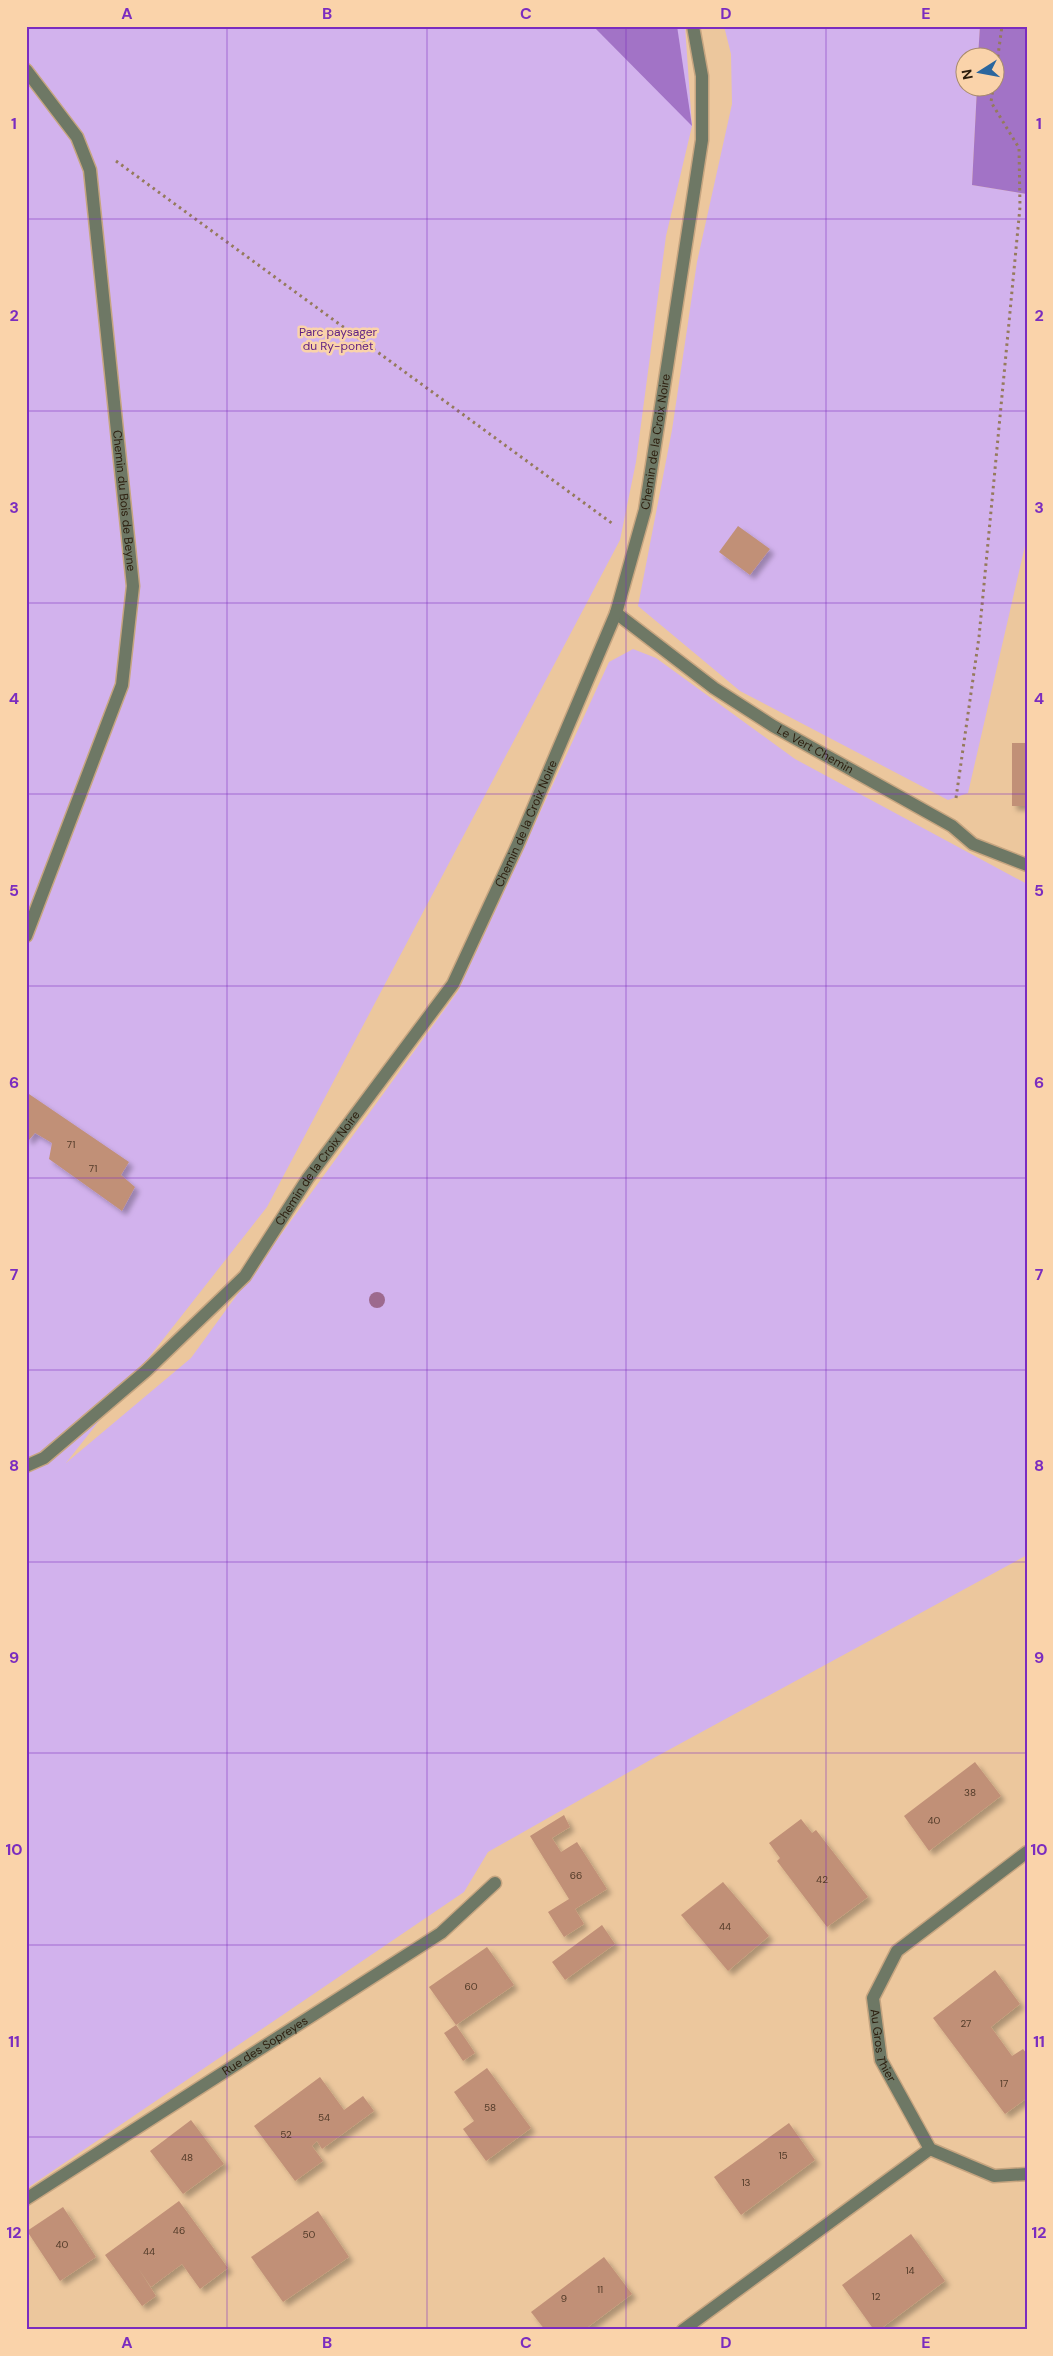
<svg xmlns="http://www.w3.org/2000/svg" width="1053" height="2356" viewBox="0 0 1053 2356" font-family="'DM Sans',sans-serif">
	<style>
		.green { fill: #d2b2ed }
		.forest { fill: #a273c6 }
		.building { fill: #c19077; filter: url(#shadow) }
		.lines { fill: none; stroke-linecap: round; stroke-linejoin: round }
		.minor-casing { stroke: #c6a580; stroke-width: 15 }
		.path { stroke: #957a5c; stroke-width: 3; stroke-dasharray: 2.5 4; stroke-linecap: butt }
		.minor { stroke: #6e7865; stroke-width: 12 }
		.tree { fill: #9d6a8e }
		.grid { fill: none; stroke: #7b2cbf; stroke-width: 1; stroke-opacity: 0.55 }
		.labels { text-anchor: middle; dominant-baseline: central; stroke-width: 5; stroke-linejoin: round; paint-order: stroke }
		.number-label { font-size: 10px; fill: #513a28 }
		.park-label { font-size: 12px; fill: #5d1e82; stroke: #fad3aa }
		.street-label { font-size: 12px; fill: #2c1e0e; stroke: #fad3aa }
		.neatline { fill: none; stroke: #7b2cbf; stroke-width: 2 }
		.grid-label { font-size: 16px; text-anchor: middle; font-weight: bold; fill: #7b2cbf }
	</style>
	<defs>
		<filter id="shadow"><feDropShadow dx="4.5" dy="4.5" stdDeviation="2.5" flood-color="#0004"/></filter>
	</defs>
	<rect width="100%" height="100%" fill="#ecc79d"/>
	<g class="green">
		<path d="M26 26H685L692 126 666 236 636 462 620 540 267 1207 66 1463 191 1358 458 991 609 662 633 649 656 658 795 759 1027 884V1555L652 1759 488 1852 464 1892 26 2189Z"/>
		<path d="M724 26H980L978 57 966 58V88H977L972 185 1027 194V537L968 793 948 800 740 691 638 606 672 430 697 262 732 104 731 54Z"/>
	</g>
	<g class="forest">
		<path d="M593 26H677L692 126Z"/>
		<path d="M980 26H1027V194L972 185 977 88H996V58L978 57Z"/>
	</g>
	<g class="building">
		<path d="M738 526 770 549 750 575 719 552Z"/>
		<rect x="1012" y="743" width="15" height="63"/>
		<path d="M26 1092 129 1162 121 1175 135 1187 122 1211 49 1159 52 1143 35 1133 29 1140 26 1138Z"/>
		<path d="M975 1762 1001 1796 929 1851 904 1816Z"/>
		<path d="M564 1815 570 1827 552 1838 561 1852 577 1842 607 1889 575 1909 584 1924 564 1937 548 1912 569 1899 530 1836Z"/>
		<path d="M801 1819 812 1833 816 1830 868 1897 827 1927 777 1861 780 1858 769 1843Z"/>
		<path d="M723 1882 769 1936 728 1971 681 1915Z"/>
		<path d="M602 1925 615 1944 565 1980 552 1962Z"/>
		<path d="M487 1947 514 1985 456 2025 429 1987Z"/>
		<path d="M995 1970 1020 2004 991 2027 1012 2056 1023 2049 1027 2054V2098L1005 2114 933 2018Z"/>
		<path d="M456 2025 475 2053 463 2061 444 2033Z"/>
		<path d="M487 2068 531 2128 486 2161 463 2129 474 2121 454 2092Z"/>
		<path d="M320 2077 344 2110 363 2096 374 2111 322 2149 317 2141 312 2146 323 2161 295 2181 254 2126Z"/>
		<path d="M191 2120 224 2164 183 2194 150 2151Z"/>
		<path d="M789 2123 815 2160 741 2215 714 2177Z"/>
		<path d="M179 2201 228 2268 200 2289 182 2264 151 2287 138 2268 156 2296 142 2306 105 2255Z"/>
		<path d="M63 2207 96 2257 60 2281 27 2231Z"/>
		<path d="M318 2211 349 2257 283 2302 251 2257Z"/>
		<path d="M911 2234 945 2281 879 2330H874L842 2285Z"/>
		<path d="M604 2257 632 2294 584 2330H545L531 2312Z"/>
	</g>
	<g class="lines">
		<defs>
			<g id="minor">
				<path id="s1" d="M26 70 77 137 90 170 133 586 122 685 26 936"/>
				<path id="s2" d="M616 613 714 688 773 726 952 826 973 844 1027 865"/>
				<path id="s3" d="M26 1466 44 1458 146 1371 245 1276 308 1178 453 984 518 844 616 613 645 510 702 140V76L693 26"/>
				<path id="s4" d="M1027 1852 897 1951 873 1998 881 2060 930 2149 994 2176 1027 2174"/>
				<path id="s5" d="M26 2199 441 1933 495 1883"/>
				<path d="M683 2330 930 2149"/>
			</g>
		</defs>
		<use href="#minor" class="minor-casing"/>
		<g class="path">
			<path d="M996 70 1002 26"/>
			<path d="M116 161 613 524"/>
			<path d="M956 798 979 637 1020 207 1019 148 991 102 993 88"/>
		</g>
		<use href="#minor" class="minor"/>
	</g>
	<circle class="tree" cx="377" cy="1300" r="8"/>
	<path class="grid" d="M227 26V2330M427 26V2330M626 26V2330M826 26V2330M26 219H1027M26 411H1027M26 603H1027M26 794H1027M26 986H1027M26 1178H1027M26 1370H1027M26 1562H1027M26 1753H1027M26 1945H1027M26 2137H1027"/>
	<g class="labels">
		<g class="number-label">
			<text x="71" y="1144">71</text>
			<text x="93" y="1168">71</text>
			<text x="970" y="1792">38</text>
			<text x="934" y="1820">40</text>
			<text x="576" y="1875">66</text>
			<text x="822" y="1879">42</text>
			<text x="725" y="1926">44</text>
			<text x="471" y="1986">60</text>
			<text x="966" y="2023">27</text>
			<text x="1004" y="2083">17</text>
			<text x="490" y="2107">58</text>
			<text x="324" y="2117">54</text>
			<text x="286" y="2134">52</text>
			<text x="783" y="2155">15</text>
			<text x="187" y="2157">48</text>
			<text x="746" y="2182">13</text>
			<text x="179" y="2230">46</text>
			<text x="309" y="2234">50</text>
			<text x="62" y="2244">40</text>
			<text x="149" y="2251">44</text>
			<text x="910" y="2270">14</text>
			<text x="600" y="2289">11</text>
			<text x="876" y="2296">12</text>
			<text x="564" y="2298">9</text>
		</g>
		<g class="park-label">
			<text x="338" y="332">Parc paysager<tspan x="338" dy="14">du Ry-ponet</tspan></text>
		</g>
		<g class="street-label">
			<text stroke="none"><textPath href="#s3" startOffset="1231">Chemin de la Croix Noire</textPath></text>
			<text stroke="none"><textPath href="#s1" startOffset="452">Chemin du Bois de Beyne</textPath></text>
			<text stroke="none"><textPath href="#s2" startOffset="242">Le Vert Chemin</textPath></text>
			<text stroke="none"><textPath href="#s3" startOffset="826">Chemin de la Croix Noire</textPath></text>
			<text stroke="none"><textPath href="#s3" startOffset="421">Chemin de la Croix Noire</textPath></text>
			<text stroke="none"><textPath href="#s4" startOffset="265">Au Gros Thier</textPath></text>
			<text stroke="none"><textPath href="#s5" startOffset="284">Rue des Sopreyes</textPath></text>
		</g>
	</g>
	<rect width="1053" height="2356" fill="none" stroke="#fad3aa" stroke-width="55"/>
	<g transform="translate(980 72) rotate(259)"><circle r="24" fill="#fad3aa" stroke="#a88b6c"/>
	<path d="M0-4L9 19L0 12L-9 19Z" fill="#2a669e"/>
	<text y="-8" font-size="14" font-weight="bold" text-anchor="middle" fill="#2c1e0e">N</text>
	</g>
	<rect x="28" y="28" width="998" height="2300" class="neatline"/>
	<g class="grid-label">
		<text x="127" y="19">A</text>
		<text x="327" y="19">B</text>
		<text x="526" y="19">C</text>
		<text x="726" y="19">D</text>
		<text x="926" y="19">E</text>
		<text x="14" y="129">1</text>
		<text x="1039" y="129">1</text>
		<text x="14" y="321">2</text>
		<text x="1039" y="321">2</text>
		<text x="14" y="513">3</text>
		<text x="1039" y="513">3</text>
		<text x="14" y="704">4</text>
		<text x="1039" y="704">4</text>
		<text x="14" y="896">5</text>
		<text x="1039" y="896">5</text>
		<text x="14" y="1088">6</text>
		<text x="1039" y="1088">6</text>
		<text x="14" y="1280">7</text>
		<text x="1039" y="1280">7</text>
		<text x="14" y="1471">8</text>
		<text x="1039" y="1471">8</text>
		<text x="14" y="1663">9</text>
		<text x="1039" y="1663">9</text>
		<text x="14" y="1855">10</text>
		<text x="1039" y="1855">10</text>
		<text x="14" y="2047">11</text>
		<text x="1039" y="2047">11</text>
		<text x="14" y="2238">12</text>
		<text x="1039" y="2238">12</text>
		<text x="127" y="2348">A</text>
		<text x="327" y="2348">B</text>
		<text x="526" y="2348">C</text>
		<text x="726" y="2348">D</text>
		<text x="926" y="2348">E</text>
	</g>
</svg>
